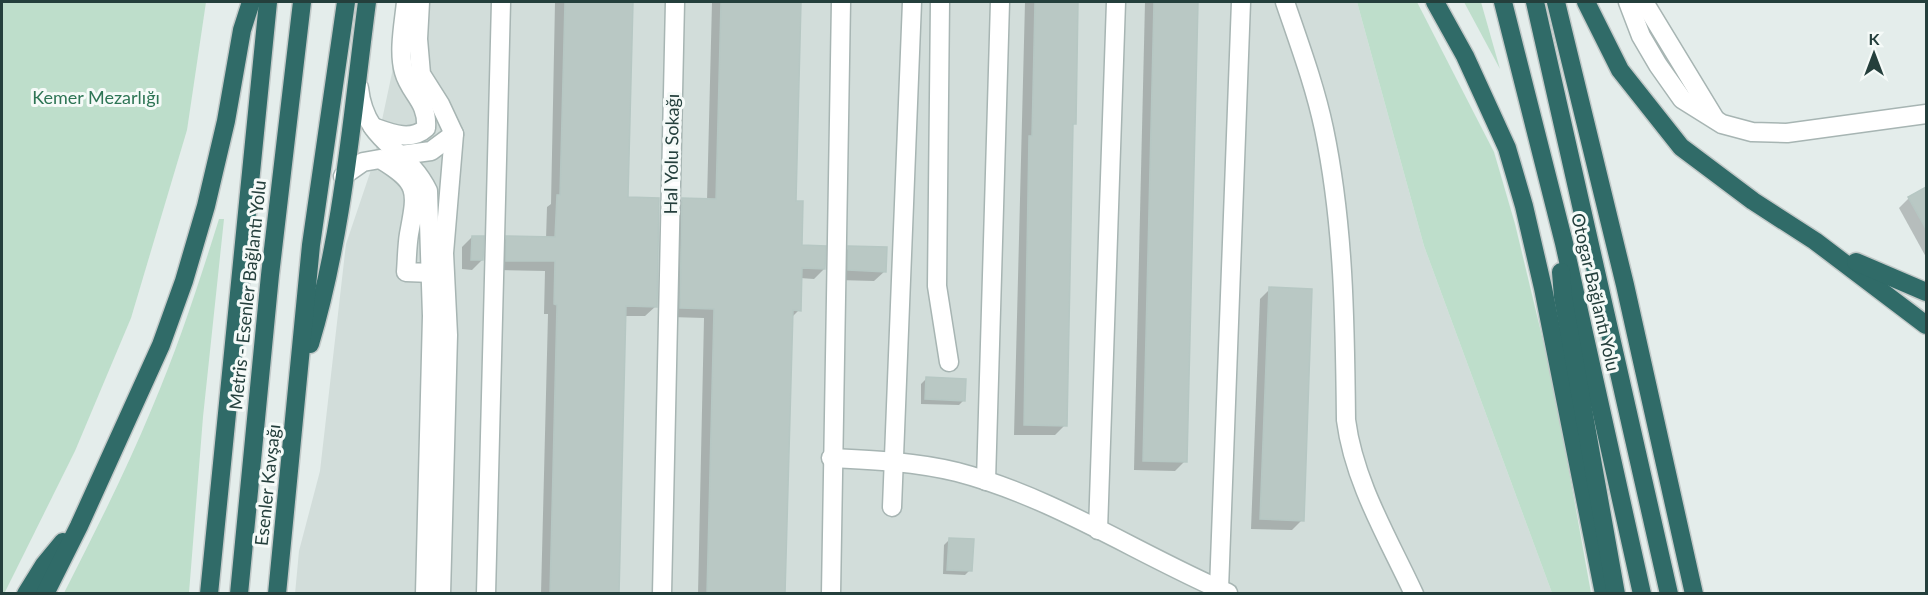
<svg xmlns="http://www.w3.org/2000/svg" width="1928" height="595" viewBox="0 0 1928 595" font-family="Lato,sans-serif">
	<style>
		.built { fill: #d2ddda }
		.green { fill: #bedecb }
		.shadow { fill: #0003 }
		.building { fill: #b9c8c4; stroke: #b6c7c3; stroke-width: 1.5 }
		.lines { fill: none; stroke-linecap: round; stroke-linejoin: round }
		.minor-casing { stroke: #a7b5b3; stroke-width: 21 }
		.highway-casing { stroke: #c2c9c8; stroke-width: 21 }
		.minor { stroke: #fff; stroke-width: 18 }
		.highway { stroke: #306b68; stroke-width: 18 }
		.labels { text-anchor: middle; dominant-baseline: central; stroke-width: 6; stroke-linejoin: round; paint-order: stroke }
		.park-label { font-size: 18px; fill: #2e7555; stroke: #f5faf8 }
		.street-label { font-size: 18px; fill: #243f3c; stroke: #f5faf8 }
	</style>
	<rect width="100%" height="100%" fill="#e4edeb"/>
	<path class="built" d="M396 2H1357L1424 246 1552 593 295 594 299 551 320 471 346 244 372 167 392 73Z"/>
	<g class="green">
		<path d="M2 2H206L187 130 131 318 75 451 4 594 2 593Z"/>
		<path d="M1357 2H1417L1494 152 1515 224 1553 382 1591 593H1552L1424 246Z"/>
		<path d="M1464 2H1481L1500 69Z"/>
		<path d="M219 219H224L203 417 189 593H64C95 532 126 471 152 408 178 347 199 283 219 219Z"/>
	</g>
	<g class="shadow">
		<path d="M555 2H632L627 198 656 306 645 316H624L617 594H541L548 314H544L545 271 496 270 497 248 507 238 546 239 547 207 551 204Z"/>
		<path d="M712 2H799L794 203 801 247 824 269 814 279 800 278 799 310 791 318 784 594H698L704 318 670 317 672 210 683 200H707Z"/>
		<path d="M1025 2H1077L1074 123 1071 126 1065 425 1055 435H1014Z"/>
		<path d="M1145 2H1196L1185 461 1175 471 1134 470Z"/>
		<path d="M1926 189V257L1899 208 1909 198Z"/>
		<path d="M472 237 482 260 472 270 462 269V247Z"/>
		<path d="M849 248 885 271 874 281 838 280 839 258Z"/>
		<path d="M1270 289 1302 520 1292 530 1251 529 1260 299Z"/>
		<path d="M926 379 964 400 959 405 921 404V384Z"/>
		<path d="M949 540 970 570 965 575 943 574 944 545Z"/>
	</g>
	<g class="building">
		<path d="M565 2H633L628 197 659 198 657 307 626 306 619 594H550L557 305 554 304 555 261H506V236L555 237 557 195H560Z"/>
		<path d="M721 2H801L796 201H803L802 245 826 246 825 269 802 268 801 311 793 310 785 594H707L714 309 680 308 682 198 716 199Z"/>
		<path d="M1035 2H1078L1076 124H1073L1067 426 1024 425 1029 136H1032Z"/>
		<path d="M1154 2H1198L1187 462 1143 461Z"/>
		<path d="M1926 187V229L1908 197Z"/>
		<path d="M472 236H484L483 260H471Z"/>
		<path d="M848 246 887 247 886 272 848 270Z"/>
		<path d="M1269 287 1312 289 1304 521 1260 519Z"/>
		<path d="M926 377 966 379 965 401 925 399Z"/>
		<path d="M949 538 974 539 972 571 947 570Z"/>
	</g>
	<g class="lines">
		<defs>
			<g id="minor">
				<path d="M420 2 418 39 421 74 440 104 454 134 444 253 448 335 441 594"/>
				<path d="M940 2 937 286 949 362"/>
				<path d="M1285 2C1299 43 1315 86 1324 129 1344 225 1345 322 1346 420 1354 482 1388 538 1414 594"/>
				<path d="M1628 2 1641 36 1658 65 1682 99 1722 124 1752 132 1787 133 1926 114"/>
				<path d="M1644 2 1715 119"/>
				<path d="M359 88C365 144 407 147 428 191L432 316 425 594"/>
				<path d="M373 127C390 133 411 142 426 128 428 101 410 94 404 72 398 51 404 23 406 2"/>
				<path d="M401 155 431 151 454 134"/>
				<path d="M343 176 363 162 380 159C420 183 417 191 409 234 407 246 407 259 406 272L432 273"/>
				<path d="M831 458C874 460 916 462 957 472 1053 497 1138 554 1228 593"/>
				<path d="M986 481 1000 2"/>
				<path d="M892 507 912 2"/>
				<path d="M1098 530 1116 2"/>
				<path d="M1219 589 1241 2"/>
				<path d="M486 594 501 2"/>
				<path d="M662 594 675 2"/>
				<path d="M831 594 841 2"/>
			</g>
			<g id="highway">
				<path d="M1435 2 1465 56 1507 148 1524 206 1543 288 1604 594"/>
				<path d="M1503 2 1564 243 1642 594"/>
				<path d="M1535 2 1669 594"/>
				<path d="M1556 2 1625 285 1694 594"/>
				<path d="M1586 2 1620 70 1681 147 1753 201 1815 241 1926 325"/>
				<path d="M1856 262 1926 292"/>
				<path d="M1561 272 1563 297 1616 594"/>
				<path d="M310 344C343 234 352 115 367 2"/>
				<path d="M26 594 44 565 63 542"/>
				<path d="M45 594 79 526 161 345 184 281 206 206 226 121 242 30 251 2"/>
				<path d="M209 594 268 2"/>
				<path d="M239 594 270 275 302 2"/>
				<path d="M277 594 311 245 346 2"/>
			</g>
		</defs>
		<use href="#minor" class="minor-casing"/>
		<use href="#highway" class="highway-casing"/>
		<use href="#minor" class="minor"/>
		<use href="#highway" class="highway"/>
	</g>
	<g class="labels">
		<g class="park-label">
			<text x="96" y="97">Kemer Mezarlığı</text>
		</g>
		<g class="street-label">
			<text transform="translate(671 154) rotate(-89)">Hal Yolu Sokağı</text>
			<text transform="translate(1596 292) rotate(77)">Otogar Bağlantı Yolu</text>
			<text transform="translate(247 295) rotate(-84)">Metris - Esenler Bağlantı Yolu</text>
			<text transform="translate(267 485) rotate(-84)">Esenler Kavşağı</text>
		</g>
	</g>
	<rect width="1928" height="595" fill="none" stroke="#243f3c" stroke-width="6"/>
	<g transform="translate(1874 54)" stroke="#f5faf8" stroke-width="4.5" paint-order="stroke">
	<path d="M0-4.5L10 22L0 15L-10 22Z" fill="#243f3c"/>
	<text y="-9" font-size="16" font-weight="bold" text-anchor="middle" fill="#243f3c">K</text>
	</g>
</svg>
